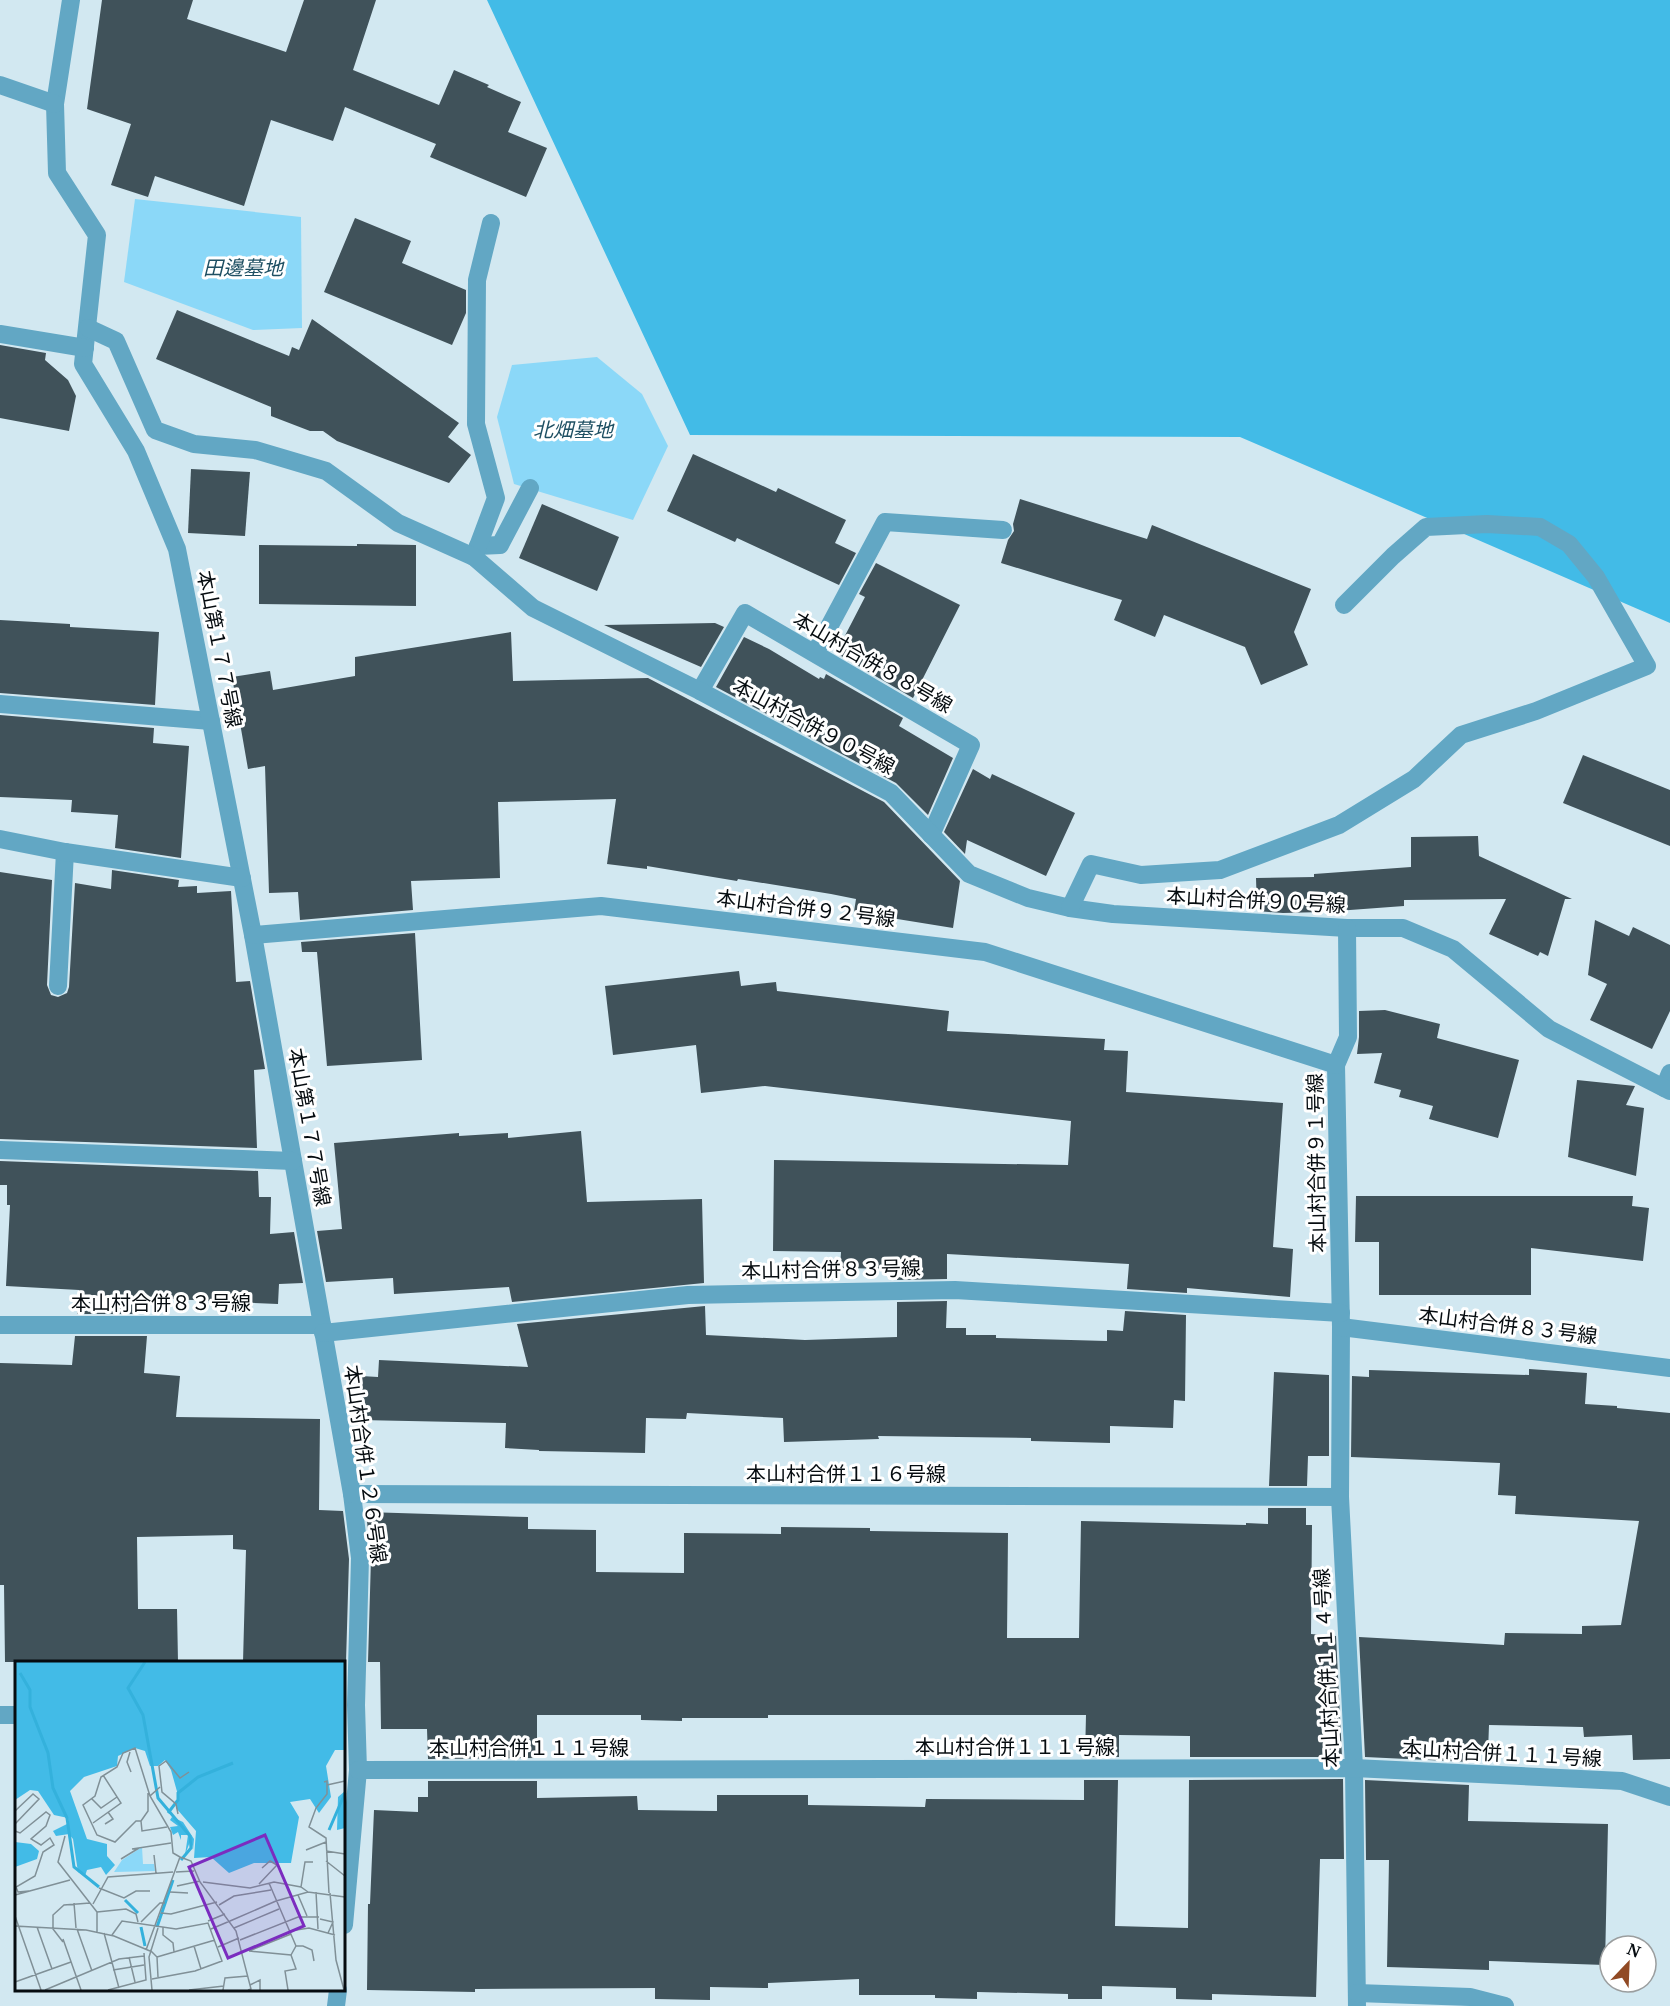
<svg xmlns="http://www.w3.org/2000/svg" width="1670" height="2006" viewBox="0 0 1670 2006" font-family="'Noto Serif','Noto Sans JP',serif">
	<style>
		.green { fill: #8bd8f8 }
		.forest { fill: #42bbe7 }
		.building { fill: #40525a }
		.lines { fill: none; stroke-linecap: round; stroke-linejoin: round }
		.service { stroke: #62a7c4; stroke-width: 18 }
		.minor { stroke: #62a7c4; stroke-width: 18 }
		.labels { text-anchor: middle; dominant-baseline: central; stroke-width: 6; stroke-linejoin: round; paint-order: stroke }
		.park-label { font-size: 20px; font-style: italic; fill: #1f5063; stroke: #fff }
		.street-label { font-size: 20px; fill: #060c10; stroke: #fff }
		.inset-river { fill: none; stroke: #34b1dc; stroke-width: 3 }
		.inset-road { fill: none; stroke: #809097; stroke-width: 1.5 }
		.view { fill: #7b2cbf; fill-opacity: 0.15; stroke: #7b2cbf; stroke-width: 3 }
		.inset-edge { fill: none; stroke: #060c10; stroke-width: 3 }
	</style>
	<rect width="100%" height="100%" fill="#d2e8f1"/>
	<g class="green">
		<path d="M135 199 301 217 302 328 253 330 124 282Z"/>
		<path d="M597 357 642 394 668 446 633 520 514 484 497 417 512 365Z"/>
	</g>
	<path class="forest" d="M487 0H1670V623L1240 437 690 435Z"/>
	<g class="building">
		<path d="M102 0H193L187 19 286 52 304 0H376L353 70 439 105 454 70 489 85 487 87 521 102 508 132 547 148 526 197 430 157 436 144 345 107 333 141 271 120 244 206 155 176 148 197 111 185 131 124 87 109Z"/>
		<path d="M355 218 411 241 402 263 466 290V313L452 345 324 292Z"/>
		<path d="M177 310 289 356 292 347 299 350 312 319 459 423 448 437 471 455 449 483 337 441 323 431H310L271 416V407L156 359Z"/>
		<path d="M0 345 46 353 45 360 68 380 76 396 69 431 0 418Z"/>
		<path d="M693 454 776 492 778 488 846 520 835 543 856 553 839 585 737 538 735 542 667 511Z"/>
		<path d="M191 469 250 472 245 536 188 533Z"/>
		<path d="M1020 499 1147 539 1152 525 1311 589 1294 632 1308 665 1261 685 1245 647 1164 615 1155 637 1114 620 1122 600 1001 563 1008 540 1014 531 1013 524Z"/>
		<path d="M542 504 619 537 597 591 519 558Z"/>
		<path d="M357 544 416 545V606L259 604V545L357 546Z"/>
		<path d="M876 563 960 605 913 698 836 653 865 597 859 594Z"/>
		<path d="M0 620 70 624V627L159 632 155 705 0 693Z"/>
		<path d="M715 623 724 627 701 667 604 625Z"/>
		<path d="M511 632 513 681 648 678 884 802 960 881 953 928 854 912 856 899 831 894 738 879 737 881 647 866V869L607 864 616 799 498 802 500 878 411 881 413 910 300 920 298 892 269 893 265 766 248 769 232 677 270 671 273 690 355 676V657Z"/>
		<path d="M744 637 769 649 819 679 820 677 824 679 826 674 903 718 899 726 953 758 928 815 896 783 716 687Z"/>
		<path d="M0 715 154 728 153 743 189 746 181 858 115 848 118 815 71 812 72 800 0 797Z"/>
		<path d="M1583 755 1670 790V846L1563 803Z"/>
		<path d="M973 769 990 779 992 774 1075 813 1046 876 967 840 965 854 944 832Z"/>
		<path d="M1478 836 1479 856 1572 899H1565L1548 956 1540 952 1538 956 1489 934 1506 899 1404 900V906L1323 912 1283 913 1257 911 1256 878 1314 877V874L1411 867V837Z"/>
		<path d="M112 870 179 880 178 887 197 886V893L231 891 236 982 250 981 265 1069 254 1070 257 1148 0 1139V872L52 880 47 985 51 995 58 997 67 993 69 987 75 883 111 889Z"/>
		<path d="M1595 920 1629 936 1633 927 1670 945V1011L1652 1049 1590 1020 1607 984 1588 975Z"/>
		<path d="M415 933 422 1060 327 1066 317 952H302L301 942Z"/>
		<path d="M739 971 741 986 776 982 777 991 949 1011 947 1031 1105 1039 1104 1050 1128 1051 1126 1092 1283 1103 1273 1247 1293 1249 1290 1297 1187 1288V1293L1127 1289 1129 1264 947 1254V1279L897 1280V1269L840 1268 841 1252 773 1251 774 1160 1068 1165 1071 1121 765 1086 701 1093 696 1045 613 1055 605 986Z"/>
		<path d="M1385 1010 1440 1024 1437 1038 1519 1060 1498 1138 1429 1119 1433 1106 1399 1097 1401 1090 1374 1083 1382 1053 1357 1054 1359 1037V1011Z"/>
		<path d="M1577 1080 1635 1086 1626 1105 1644 1108 1636 1176 1568 1157Z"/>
		<path d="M581 1131 587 1202 702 1199 704 1283 512 1302 509 1287 394 1294 393 1278 326 1282 317 1231 342 1229 334 1143 459 1133V1136L508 1133V1138Z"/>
		<path d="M0 1161 258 1171 259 1197H271L270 1234 294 1232 303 1283 279 1284 278 1304 150 1298 149 1314H77L79 1290 6 1286 10 1205H7V1185H0Z"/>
		<path d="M1356 1196H1633L1632 1206 1649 1208 1643 1261 1531 1248V1295H1379V1242H1355Z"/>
		<path d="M947 1301 946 1328H966V1335H996V1338L1107 1341V1330L1123 1331 1125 1311 1186 1315 1185 1401 1174 1400 1173 1428 1110 1426V1443L1031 1441V1438L878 1436 879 1439 784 1442 783 1418 687 1413 686 1419 646 1418 645 1453 539 1451V1450L505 1448 506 1423 360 1420 361 1376 378 1377 379 1360 528 1367 517 1324 705 1306 706 1335 805 1340 897 1337V1302Z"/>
		<path d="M75 1336H147L144 1373 180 1376 176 1417 320 1419 319 1510 343 1511 349 1559 346 1662H243L246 1550 233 1549V1535L137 1537 138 1609H177L178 1662H5L4 1585H0V1363L72 1365Z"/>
		<path d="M1529 1369 1587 1373 1585 1404 1617 1406V1408L1670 1413V1759L1633 1760 1632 1735 1584 1737 1583 1727 1489 1725 1488 1752 1470 1751V1762L1365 1757 1359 1637 1504 1645 1505 1633 1582 1634V1626L1621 1625 1639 1521 1515 1514 1516 1496 1498 1495 1500 1463 1351 1457 1352 1376 1369 1377V1370L1529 1375Z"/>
		<path d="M1274 1372 1329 1375V1456H1308L1307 1486H1269Z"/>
		<path d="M1268 1508H1306V1525H1312L1311 1634 1336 1636 1342 1757H1190V1736L1119 1735V1757H1085L1086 1715H768V1718H682V1721L641 1720V1715H537V1758L428 1759 427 1729H381L380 1662H368L371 1558 366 1512 528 1517V1529L596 1530V1572L684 1573V1533L781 1534V1527L870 1528V1531L1008 1533 1007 1638H1079L1081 1521 1246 1525V1523L1268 1524Z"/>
		<path d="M1343 1779 1344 1859H1320L1316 1997 1212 1994V2000L1176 1999V1988L1102 1986V1999H1068V1994L977 1992V1999L935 1998V1995H859V1979L768 1983V1988L710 1987V2000L655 1999V1988L475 1989V1992L367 1990 368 1904H370L374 1810 418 1812V1797H428V1781H537V1798L637 1796 638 1810 717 1811V1795H808V1805L869 1806 925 1807 926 1799 1084 1800V1780H1118L1115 1926 1188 1928 1189 1780Z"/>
		<path d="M1365 1780 1469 1785 1468 1821 1608 1824 1605 1965 1489 1961V1970L1387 1967 1389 1860H1366Z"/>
	</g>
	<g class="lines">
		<g class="service">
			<path d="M478 546 500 545 530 488"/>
			<path d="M474 557 496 498 476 424 477 280 491 223"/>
			<path d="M815 653 885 522 1003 530"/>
			<path d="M700 691 745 613 971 745 931 835"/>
			<path d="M0 704 211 721"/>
			<path d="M58 986 65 852"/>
			<path d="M1664 1088 1670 1073"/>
		</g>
		<g class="minor">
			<path d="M71 0 55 104 57 173 97 235 83 364 136 451 177 549 253 935 352 1494 360 1558 356 1705 358 1770 344 1925"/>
			<path d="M0 85 55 104"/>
			<path d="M88 328 116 341 155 430 194 444 255 450 326 471 398 523 474 557 533 608 700 691 891 793 969 874 1028 898 1070 908 1113 914 1347 928H1403L1453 949 1549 1029 1670 1091"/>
			<path d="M0 334 85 348"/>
			<path d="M0 839 65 852 242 878"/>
			<path d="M1070 908 1091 864 1141 875 1220 870 1339 825 1414 779 1461 735 1536 711 1647 666 1596 577 1569 544 1540 527 1487 524 1426 527 1393 556 1344 605"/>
			<path d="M1347 928 1348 1037 1336 1065 1341 1327 1340 1497 1354 1768 1357 2006"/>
			<path d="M253 935 601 906 985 952 1336 1065"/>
			<path d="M0 1150 293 1161"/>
			<path d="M0 1325H322"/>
			<path d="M1341 1327 1670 1368"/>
			<path d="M323 1333 688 1295 955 1290 1341 1313"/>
			<path d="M352 1494 1340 1497"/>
			<path d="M0 1715H16"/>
			<path d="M358 1770 1354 1768 1622 1781 1670 1797"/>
			<path d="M1357 1993 1470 1997 1505 2006"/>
			<path d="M336 2006 338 1990"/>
		</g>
	</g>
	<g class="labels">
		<g class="park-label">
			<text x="243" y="267">田邊墓地</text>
			<text x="573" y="429">北畑墓地</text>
		</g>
		<g class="street-label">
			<text transform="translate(220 649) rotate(79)">本山第１７７号線</text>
			<text transform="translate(873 662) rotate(30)">本山村合併８８号線</text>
			<text transform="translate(814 726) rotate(28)">本山村合併９０号線</text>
			<text transform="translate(1256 900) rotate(3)">本山村合併９０号線</text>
			<text transform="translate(806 908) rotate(7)">本山村合併９２号線</text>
			<text transform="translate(310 1127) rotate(80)">本山第１７７号線</text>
			<text transform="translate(1316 1163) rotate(-91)">本山村合併９１号線</text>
			<text transform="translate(831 1269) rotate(-1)">本山村合併８３号線</text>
			<text x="161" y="1302">本山村合併８３号線</text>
			<text transform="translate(1508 1325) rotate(7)">本山村合併８３号線</text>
			<text transform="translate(366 1464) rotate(82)">本山村合併１２６号線</text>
			<text x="846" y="1473">本山村合併１１６号線</text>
			<text transform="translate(1326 1668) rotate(-93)">本山村合併１１４号線</text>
			<text x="1015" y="1746">本山村合併１１１号線</text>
			<text x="529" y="1747">本山村合併１１１号線</text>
			<text transform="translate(1502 1753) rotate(3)">本山村合併１１１号線</text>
		</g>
	</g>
	<g transform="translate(15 1661)">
		<rect width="330" height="330" fill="#d2e8f1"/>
		<path d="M127 186 128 203H139L140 210 99 211 107 199Z" fill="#8bd8f8"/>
		<path d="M0 1H330V89H320L311 105 316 136 304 152 295 138 275 141 284 156 276 202H239L214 212 196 196 179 197 181 170 161 147 163 134 156 109 150 99 143 105H135L130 90 120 87 103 95 102 105 69 116 55 130 72 178 92 183V195L100 204 91 214 86 206 72 209 70 215 63 211 58 178 54 173 41 175 38 170 54 162 53 157 39 154 23 130 15 129 0 139ZM330 130V167L322 169 323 136ZM157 156 168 161 179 178 178 189 176 178 170 194 173 174H166V179L163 171 158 174 155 166 163 165 155 159ZM0 181 16 183 24 190 22 198 0 206Z" fill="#42bbe7"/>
		<path class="inset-river" d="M130 1 113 27 128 54 143 137 175 175 176 187 166 199M5 12 15 29V46L33 92 38 127 52 157 59 206 84 226M153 152 163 139V132L183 116 218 102M314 169 330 132M110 239 123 252M126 266 130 285M142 266 158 219"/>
		<path class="inset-road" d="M115 91 112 101 116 111M309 121 312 120V133L301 147 294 166 311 177 314 232M312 124 330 120M145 126 135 135 156 171 158 192 165 196M135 135 120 87 108 92 102 106 86 116 80 135 68 144 82 174 100 181 121 160H126L127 170 152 166M77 138 86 147 102 136M0 150 18 133 24 138 0 163M163 153 161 143 147 131 144 105 151 100 165 117 174 111M126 160 133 150V132M78 162 106 142 88 114M90 163 98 158 93 151M0 170 5 172 31 151 35 154 31 165 16 178 26 184 35 177 39 184 28 191 20 215 1 226 3 231 14 230M50 175 43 201 82 251V271M117 188 156 182M291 189 311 181M311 190 330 193M139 194 141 212M165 196 176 200 185 221 221 270 236 328 233 329M106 198 124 187M311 200 330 215M161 211 179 210M188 221 235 227 259 221 286 226 293 231M254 222 281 285M244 223 262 204 255 200 247 207M162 225 185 220M286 226 290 201H298M84 227 109 237 121 230H135M155 231 173 232M301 231 303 268M315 232 321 299 329 329M0 234 55 219M283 234 292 255M261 240 293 231 330 236M59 242 61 267M78 243 93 216 158 211M204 244 219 235 256 229M82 251 111 248 121 253 123 261M146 252 156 253 202 241M0 255 26 329M305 258 318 261 313 272M193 260 210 253M215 260 261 240M126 261 145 242H150M0 265 71 269 99 275 135 290M22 266 37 308M148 266V274L158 282 159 291M219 267 264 248M62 268 77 310M196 268 215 260M275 270 294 267 320 274M89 272 104 327M97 274 107 260 161 268 193 262 207 300 180 310 137 318M48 278 66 329M225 279 283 256H304M48 281 38 268V254L49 244 75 242M179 285 186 308M203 286 224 277M131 289 165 196M135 289 142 296 143 316M234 290 276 294 281 308 270 310 273 329M234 290 276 273M276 294 281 285H288L297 289 299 300M114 296 120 321M142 296 200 279M98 309 129 304M0 321 56 301M235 324 245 319V329M30 329 104 298 129 295M93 329 131 319 129 292M137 329 134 296 143 267M174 329 209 325M208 329 210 317 233 315"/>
		<path class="view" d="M250 174 289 265 213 297 174 206Z"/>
		<rect width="330" height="330" class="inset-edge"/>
	</g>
	<g transform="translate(1628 1964) rotate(23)"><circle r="28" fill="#ffffff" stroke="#9b9e9f" stroke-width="1.5"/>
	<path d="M0-4.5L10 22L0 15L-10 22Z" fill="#914a24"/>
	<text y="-9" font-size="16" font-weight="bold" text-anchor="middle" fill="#060c10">N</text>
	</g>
</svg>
